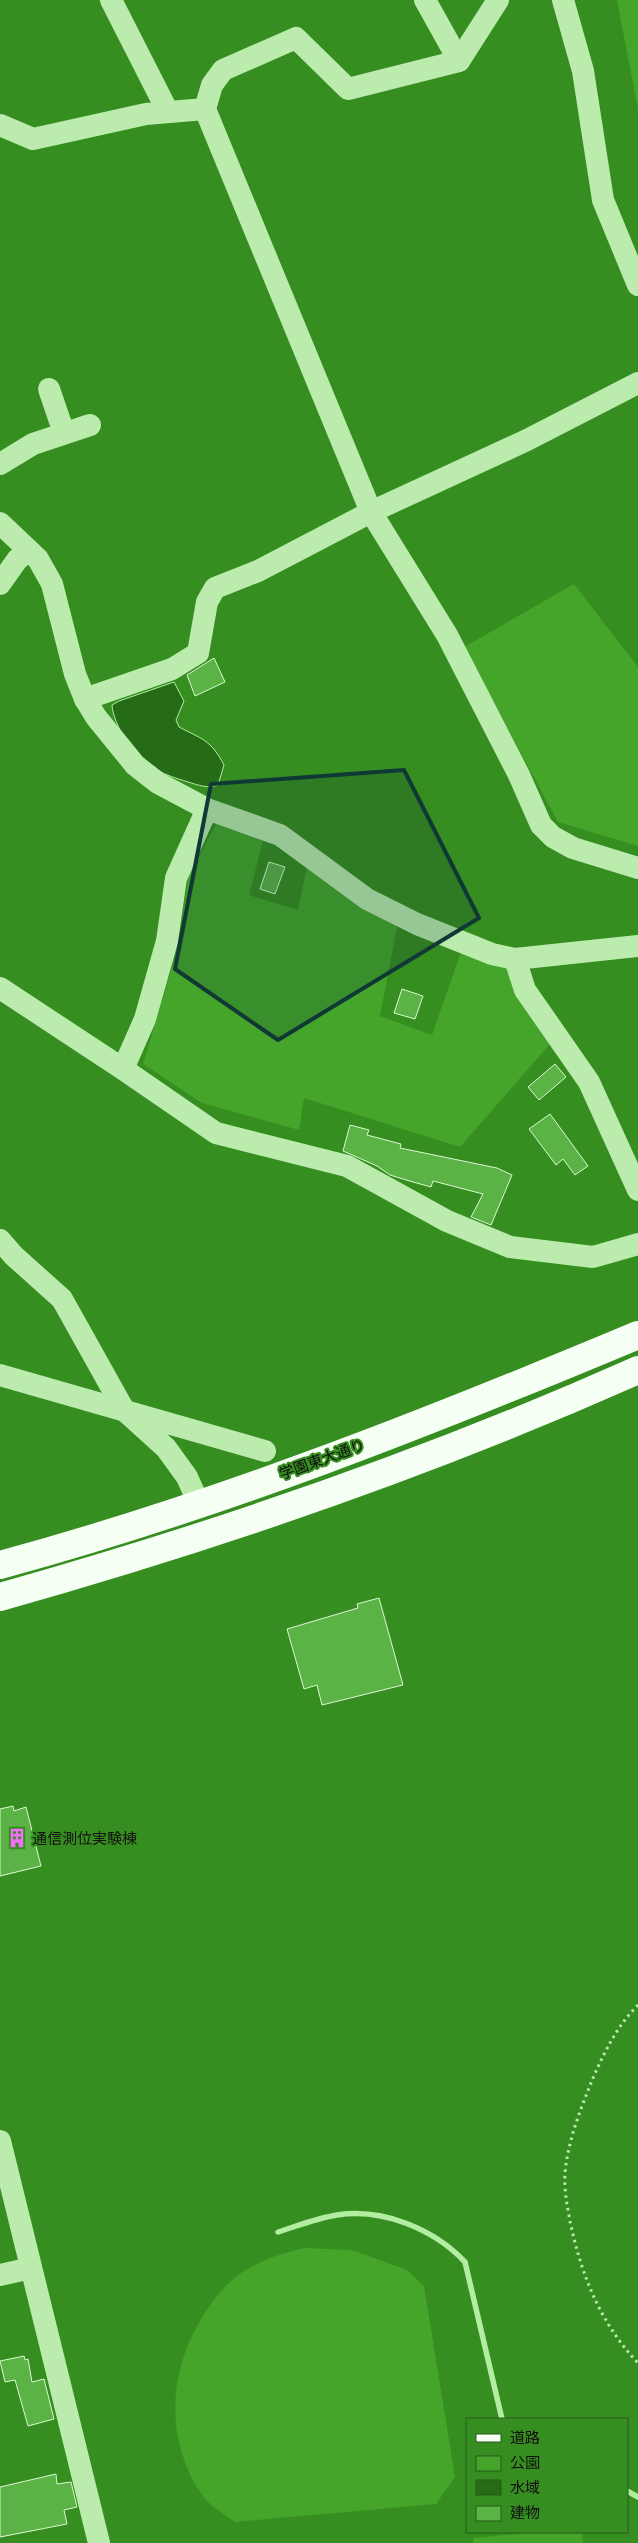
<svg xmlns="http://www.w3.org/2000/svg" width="638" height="2543" viewBox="0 0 638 2543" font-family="Helvetica,'Noto Sans JP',sans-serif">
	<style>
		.green { fill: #44a52a }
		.water { fill: #266c16; stroke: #b3eda2 }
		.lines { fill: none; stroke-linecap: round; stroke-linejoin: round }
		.stream { stroke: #b3eda2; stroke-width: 5.5 }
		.building { fill: #5bb245; stroke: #dbf9d3 }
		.path { stroke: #bbecae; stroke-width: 3; stroke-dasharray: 2.5 4; stroke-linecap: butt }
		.minor { stroke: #bbecae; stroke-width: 22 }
		.major { stroke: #f5fff4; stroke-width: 28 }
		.marked { fill: #103936; fill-opacity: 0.2; stroke: #103936; stroke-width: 4; stroke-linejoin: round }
		.labels { text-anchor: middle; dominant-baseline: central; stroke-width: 4; stroke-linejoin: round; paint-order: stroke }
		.street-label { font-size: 15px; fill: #111; stroke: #368d20 }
		.poi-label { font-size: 15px; fill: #111; stroke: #368d20; text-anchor: start }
	</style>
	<rect width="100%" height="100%" fill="#368d20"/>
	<g class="green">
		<path d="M617 0H638V109Z"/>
		<path d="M574 584 638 667V846L558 822 464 647Z"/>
		<path d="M216 824 263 841 249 895 298 910 307 866 397 927 380 1016 432 1035 461 952 509 966 550 1044 460 1147 304 1098 299 1130 202 1103 143 1064 179 944 189 875Z"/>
		<path d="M305 2248 352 2250 407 2270 424 2286 455 2477 436 2504 235 2522C225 2514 209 2506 202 2495 165 2441 168 2373 201 2319 211 2302 225 2284 241 2273 261 2260 282 2253 305 2248Z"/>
		<path d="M537 2532H582L583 2543H473V2538Z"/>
	</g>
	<path class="water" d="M174 682 184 701 176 720 179 727C202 739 211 740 224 765L218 785C208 789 198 785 188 782 175 778 163 774 151 767 135 757 113 725 112 705L119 701Z"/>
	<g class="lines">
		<g class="stream">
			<path d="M278 2232C297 2226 317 2218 337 2215 383 2208 434 2229 465 2262L502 2419"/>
			<path d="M627 2491 638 2497"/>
		</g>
	</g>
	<g class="building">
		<path d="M214 658 225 682 195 696 187 675Z"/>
		<path d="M269 862 285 867 275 894 260 889Z"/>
		<path d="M402 989 423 996 415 1019 394 1013Z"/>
		<path d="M555 1064 566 1077 539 1100 528 1087Z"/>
		<path d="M550 1114 588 1166 575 1175 563 1159 556 1165 529 1129Z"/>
		<path d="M350 1125 369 1130 367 1135 401 1144 400 1148 497 1168 512 1175 491 1225 471 1217 483 1194 433 1181 431 1187 413 1182 390 1175 377 1166 343 1151Z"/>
		<path d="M379 1598 403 1685 322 1705 317 1685 304 1689 287 1629 358 1608 357 1604Z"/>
		<path d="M13 1806 14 1811 26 1807 41 1866 0 1876V1809Z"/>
		<path d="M24 2356 25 2360 28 2359 32 2382 44 2379 54 2419 28 2426 15 2380 5 2382 0 2361Z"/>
		<path d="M56 2474 57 2484 71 2482 77 2507 64 2510 67 2524 0 2537V2487Z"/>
	</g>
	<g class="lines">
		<path class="path" d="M638 2005C617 2026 605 2051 593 2078 581 2108 568 2140 565 2173 564 2190 567 2205 570 2221 581 2274 600 2323 638 2363"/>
		<g class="minor">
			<path d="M111 0 168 112"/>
			<path d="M425 0 459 61"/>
			<path d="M498 0 459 61 348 89 296 38 223 70 212 85 205 109 371 512 447 635 519 775 541 825 553 837 573 848 638 868"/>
			<path d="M563 0 583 71 603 200 638 285"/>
			<path d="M0 125 33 139 146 114 205 109"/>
			<path d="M49 389 64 433"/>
			<path d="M0 464 33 444 90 425"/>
			<path d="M0 523 38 559 52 584 75 674 85 699 96 717 135 765 158 783 207 809 280 835 367 899 417 924 492 954 515 959 638 946"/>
			<path d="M0 584 17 560 28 550"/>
			<path d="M85 699 172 669 198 653 207 602 215 588 258 571 371 512 527 440 638 383"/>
			<path d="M515 959 525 990 589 1082 638 1190"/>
			<path d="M0 988 123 1069 216 1133 347 1166 447 1221 510 1247 593 1257 638 1244"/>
			<path d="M123 1069 145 1019 167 941 176 878 207 809"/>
			<path d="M0 1240 14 1256 62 1299 124 1410 166 1448 187 1477 199 1504"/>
			<path d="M0 1375 265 1451"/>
			<path d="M0 2141 99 2543"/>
			<path d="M0 2275 31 2268"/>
		</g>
		<g class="major">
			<path d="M0 1565C218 1506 430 1422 638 1335"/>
			<path d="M0 1597C217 1536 432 1462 638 1370"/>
		</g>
	</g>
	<path class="marked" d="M404 770 479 918 278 1040 175 969 211 784Z"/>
	<defs>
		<symbol id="building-bare" viewBox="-9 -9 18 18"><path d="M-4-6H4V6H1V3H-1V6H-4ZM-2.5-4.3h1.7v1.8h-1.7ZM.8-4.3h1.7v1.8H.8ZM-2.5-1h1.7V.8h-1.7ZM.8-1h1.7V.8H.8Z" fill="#f26ff9" stroke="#368d20" stroke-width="2.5" paint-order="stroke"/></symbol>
	</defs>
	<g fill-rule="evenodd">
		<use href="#building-bare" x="3" y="1824" width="28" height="28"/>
	</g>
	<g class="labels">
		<g class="street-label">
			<text transform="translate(322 1459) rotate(-20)">学園東大通り</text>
		</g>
		<g class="poi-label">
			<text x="32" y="1838">通信測位実験棟</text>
		</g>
	</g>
	<rect x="466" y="2418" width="162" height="115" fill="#368d20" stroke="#275b1a"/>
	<rect x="476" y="2434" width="25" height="8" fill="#f5fff4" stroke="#275b1a"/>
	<text x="510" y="2443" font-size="15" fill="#111111">道路</text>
	<rect x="476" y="2456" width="25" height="15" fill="#44a52a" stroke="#275b1a"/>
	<text x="510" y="2468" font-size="15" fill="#111111">公園</text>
	<rect x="476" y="2480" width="25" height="15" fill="#266c16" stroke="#275b1a"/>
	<text x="510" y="2493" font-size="15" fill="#111111">水域</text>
	<rect x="476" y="2506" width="25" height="15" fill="#5bb245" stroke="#275b1a"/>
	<text x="510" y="2518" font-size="15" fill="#111111">建物</text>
</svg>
